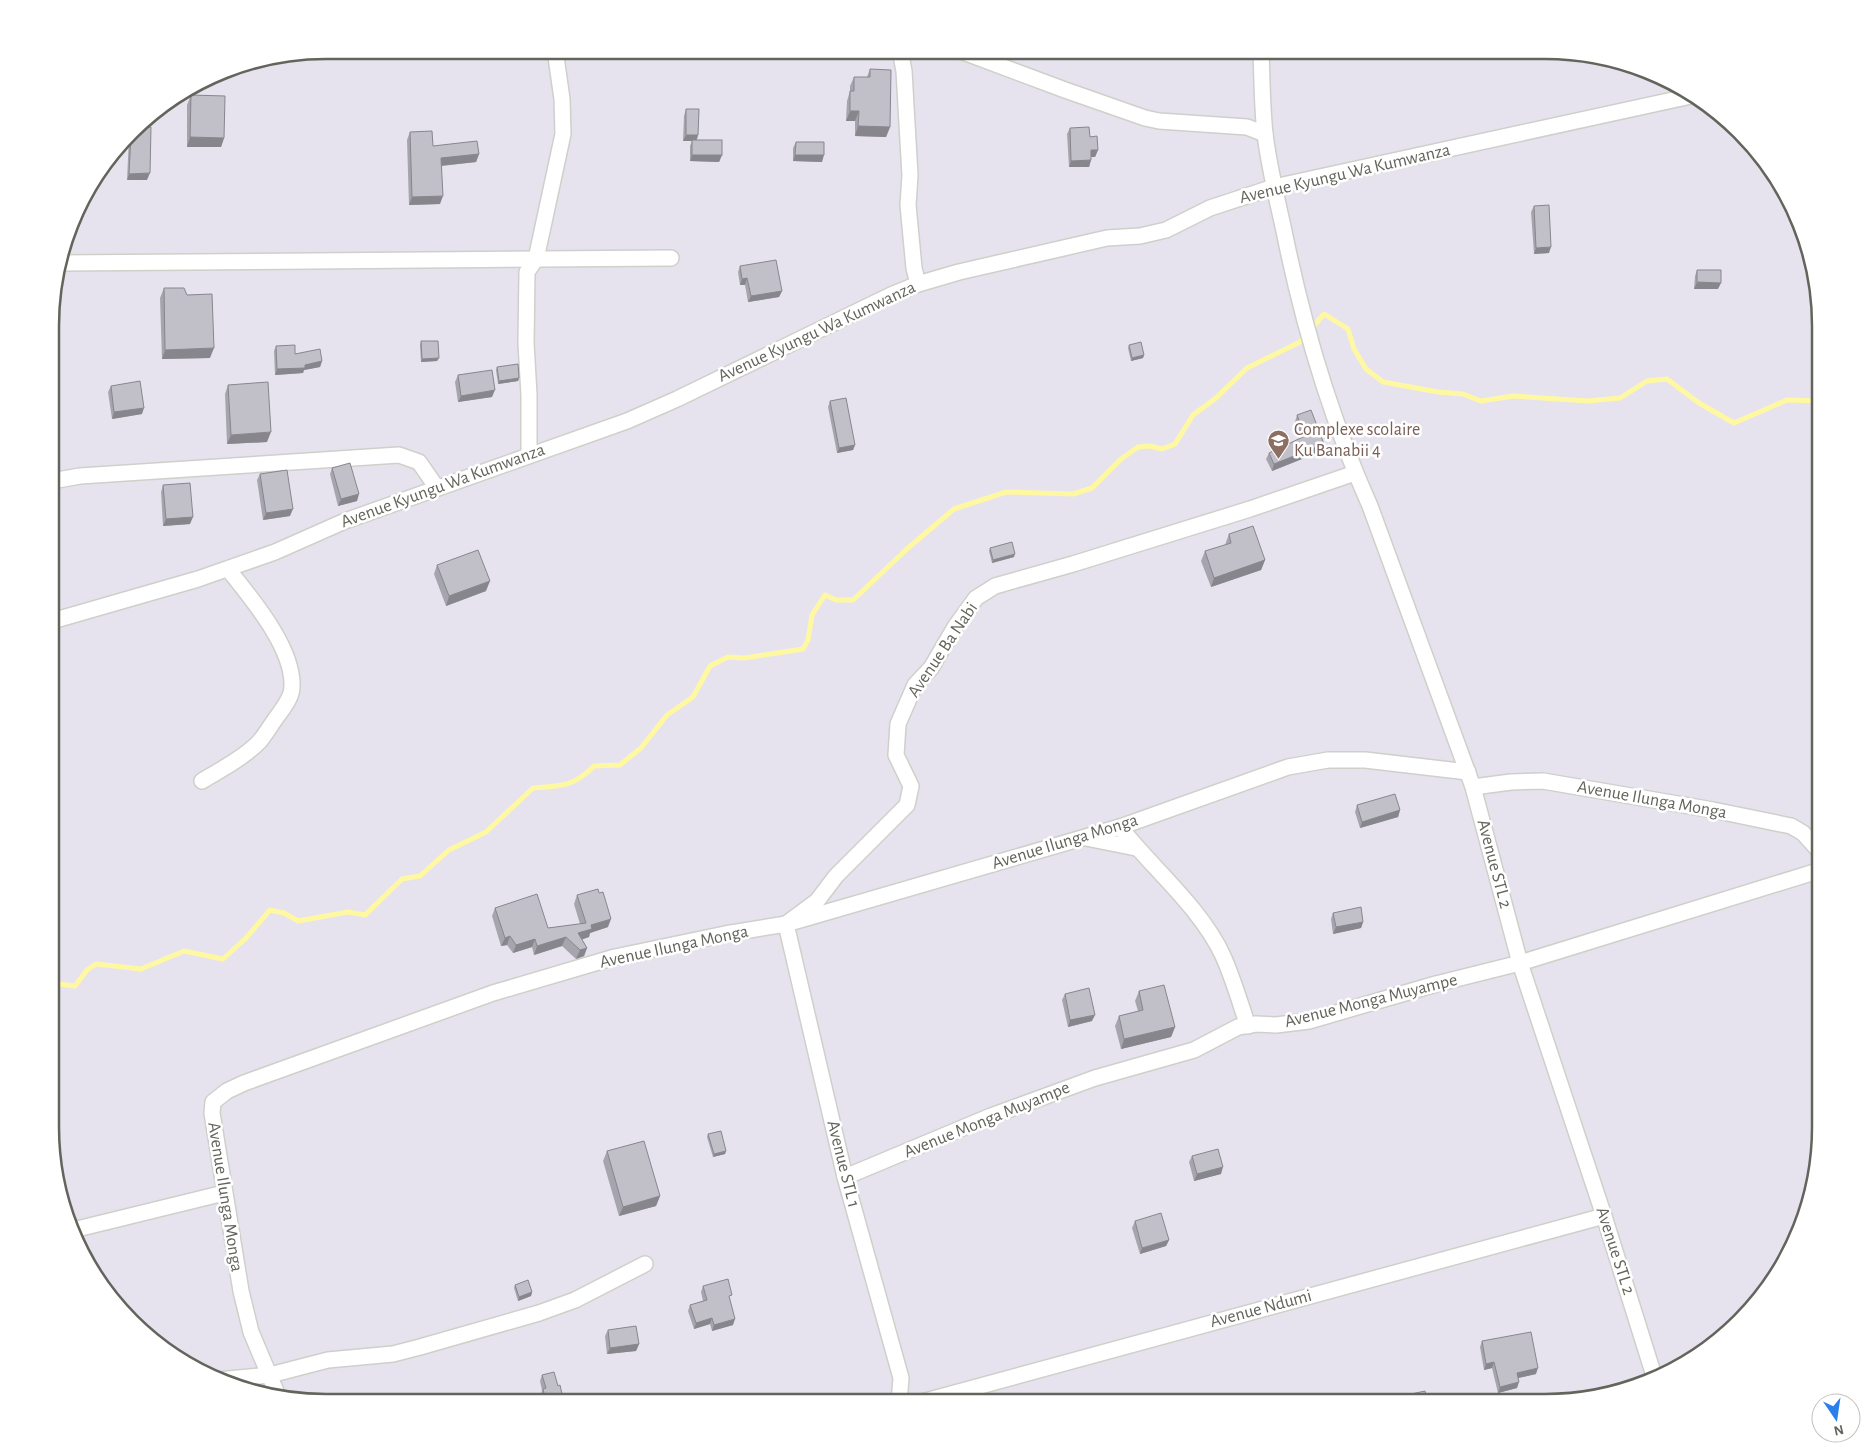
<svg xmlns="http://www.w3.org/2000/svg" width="1871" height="1453" viewBox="0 0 1871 1453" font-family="'Alegreya Sans',sans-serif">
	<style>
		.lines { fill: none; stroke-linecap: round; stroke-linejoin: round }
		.stream { stroke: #fff8a2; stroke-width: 5 }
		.street-casing { stroke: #cfd0c9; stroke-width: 18 }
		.street { stroke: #fff; stroke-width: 15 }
		.wall { fill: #a6a5ad }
		.shaded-wall { fill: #87868d }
		.building { fill: #c1c0c9; stroke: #87868d }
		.labels { text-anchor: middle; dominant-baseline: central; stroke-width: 5; stroke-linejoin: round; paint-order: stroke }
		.street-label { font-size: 18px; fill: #63645b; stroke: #fff }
		.education-label { font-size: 18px; fill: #785e54; stroke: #fff; text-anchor: start }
		.rim { fill: none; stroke: #63645b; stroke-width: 2.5 }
	</style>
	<rect width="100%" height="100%" fill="#e6e3ee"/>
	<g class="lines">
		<path class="stream" d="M51 983 75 986 87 970 96 964 141 969 184 951 223 959 246 938 270 910 284 913 298 921 348 912 365 915 402 879 420 876 449 850 486 832 533 788C562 786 573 787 594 766L620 765 641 748 667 715 693 697 710 666 728 657 744 658 803 649 808 640 812 615 825 595 836 600H853L908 548 954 509 1006 492 1073 494 1092 488 1121 459 1138 447 1150 446 1162 449 1175 444 1193 415 1216 398 1247 368 1300 342 1324 314 1348 329 1354 349 1366 369 1383 382 1438 392 1463 394 1481 401 1513 396 1588 401 1620 398 1647 381 1667 379 1699 403 1734 423 1787 400 1821 401"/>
		<defs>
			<g id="street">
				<path d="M900 50 904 71 908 141 910 175 908 205 914 268 918 284"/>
				<path d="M958 50 1065 90 1145 118 1159 121 1247 127 1265 134"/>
				<path d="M1261 50C1262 78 1262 106 1265 134 1269 167 1277 199 1284 231 1303 325 1331 419 1370 506L1473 787 1520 963 1604 1216 1655 1379"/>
				<path d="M61 263 671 258"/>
				<path d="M529 455V395L526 343 527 272 536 259 563 134 562 99 555 50"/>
				<path d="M52 481 80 476 399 455 419 462 437 488"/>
				<path d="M52 621 198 579 275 552 345 521 627 421 677 399 891 295 918 284 959 272 1107 238 1140 236 1166 230 1210 208 1274 187 1691 96"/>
				<path d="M202 781C222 769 243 758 259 742 266 734 272 723 279 714 284 707 292 697 292 687 294 648 251 598 228 569"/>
				<path d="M1473 787 1511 782 1543 781 1713 810 1791 826 1803 833 1821 853"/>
				<path d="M1120 827C1153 869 1201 908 1223 956 1233 978 1240 1003 1248 1026"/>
				<path d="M1086 838 1136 848"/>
				<path d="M845 1177 991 1116 1095 1078 1194 1050 1238 1027 1256 1024 1276 1025 1309 1021 1436 984 1520 963 1821 870"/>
				<path d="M73 1230 224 1193"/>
				<path d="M218 1380 270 1375 328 1360 393 1354 420 1347 539 1313 575 1300 645 1264"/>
				<path d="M278 1396 251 1332 241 1291 212 1113 213 1102 227 1091 244 1083 493 993 615 957 725 934 786 924 1120 827 1288 767 1328 760H1365L1468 772"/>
				<path d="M899 1403 901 1378 845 1177 786 924 817 901 836 876 907 805 911 786 896 755 898 724 915 685 931 668 955 627 976 598 995 586 1073 564 1250 509 1355 473"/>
				<path d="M918 1403 1604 1216"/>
			</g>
		</defs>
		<use href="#street" class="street-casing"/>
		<use href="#street" class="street"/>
	</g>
	<g class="wall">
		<path d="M870 69 890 127 886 137 855 136V121H846L847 101 850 91V86L854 77H867Z"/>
		<path d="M191 95 224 138 221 147H187V105Z"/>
		<path d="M686 109 698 135 697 140 722 155 719 162 690 161V146L692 141H683L684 116Z"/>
		<path d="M137 127 147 180H127L129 137Z"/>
		<path d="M1070 128 1090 137 1098 150 1095 157H1091V160L1089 167H1069L1067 134Z"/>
		<path d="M410 132 433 146 479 154 476 162 442 166 440 204 409 205 407 140Z"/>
		<path d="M796 142 822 162 793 161V148Z"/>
		<path d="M1534 206 1549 253 1534 254 1531 212Z"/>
		<path d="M740 266 782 291 779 297 748 302 745 285H740L738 272Z"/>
		<path d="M1697 270 1718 289H1694L1695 276Z"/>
		<path d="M164 288 187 295 210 358 162 359 160 298Z"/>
		<path d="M421 341 439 358 437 361 421 362 420 345Z"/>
		<path d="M1129 345 1144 355 1143 358 1131 361 1128 348Z"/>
		<path d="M276 346 295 354 322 361 320 367 304 370 303 373 275 375 274 351Z"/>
		<path d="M497 367 519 378 518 381 498 384 496 370Z"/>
		<path d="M458 375 492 397 458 402 455 382Z"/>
		<path d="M228 385 267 442 227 444 225 394Z"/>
		<path d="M111 386 142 414 112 419 108 392Z"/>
		<path d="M830 401 855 445 853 450 837 453 828 407Z"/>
		<path d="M1297 415 1322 451 1272 471 1266 459 1269 453 1301 438 1295 422Z"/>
		<path d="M332 468 357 501 338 506 330 474Z"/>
		<path d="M260 474 290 516 263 520 257 480Z"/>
		<path d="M163 485 190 524 163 526 161 492Z"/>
		<path d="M1229 534 1265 560 1261 570 1211 587 1201 561 1205 551 1225 545Z"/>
		<path d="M990 548 1014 557 992 563 989 551Z"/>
		<path d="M437 565 486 591 446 606 434 574Z"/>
		<path d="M1357 805 1400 810 1398 817 1360 828 1355 812Z"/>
		<path d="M577 895 608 927 590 933 589 937 582 939 587 948 584 956 576 959 562 946 534 955 532 947 513 953 507 945 501 946 492 916 495 908 548 928 580 924 574 904Z"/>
		<path d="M1333 913 1363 922 1361 928 1333 934 1331 919Z"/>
		<path d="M1139 991 1175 1027 1171 1037 1121 1049 1115 1026 1119 1016 1138 1011 1135 1001Z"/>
		<path d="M1065 994 1092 1021 1068 1027 1062 1000Z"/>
		<path d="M708 1134 726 1151 725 1154 713 1157 707 1137Z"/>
		<path d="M607 1151 660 1196 656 1206 619 1216 603 1161Z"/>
		<path d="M1192 1156 1221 1174 1194 1181 1189 1162Z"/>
		<path d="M1135 1221 1169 1240 1166 1246 1140 1254 1132 1228Z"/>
		<path d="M515 1285 532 1292 531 1296 518 1301 514 1288Z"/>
		<path d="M703 1286 730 1301 733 1325 712 1331 710 1324 694 1329 688 1311 690 1305 703 1301 701 1292Z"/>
		<path d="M608 1330 639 1344 636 1351 607 1354 605 1336Z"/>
		<path d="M1482 1341 1536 1374 1518 1378 1517 1388 1498 1393 1492 1368 1484 1370 1480 1347Z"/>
		<path d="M542 1375 558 1386 564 1403H543L541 1395 542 1390 540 1381Z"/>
	</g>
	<g class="shaded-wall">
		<path d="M850 111H859L855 121H846Z"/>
		<path d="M858 126 890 127 886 137 855 136Z"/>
		<path d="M686 135H698L696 141H683Z"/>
		<path d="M190 137 224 138 221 147H187Z"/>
		<path d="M1091 150H1098L1095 157H1089Z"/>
		<path d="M479 154 476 162 438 166 441 158Z"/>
		<path d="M692 155H722L719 162 690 161Z"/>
		<path d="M795 155H824L822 162 793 161Z"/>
		<path d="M1091 160 1089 167H1069L1071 161Z"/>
		<path d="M150 173 147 180H127L129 174Z"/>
		<path d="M443 196 440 204 409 205 412 197Z"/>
		<path d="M1551 247 1549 253 1534 254 1536 248Z"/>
		<path d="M747 278 745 285H740L742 279Z"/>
		<path d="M1697 282 1721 283 1718 289H1694Z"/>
		<path d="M782 291 779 297 748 302 751 296Z"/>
		<path d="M214 348 210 358 162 359 165 350Z"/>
		<path d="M1144 355 1143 358 1131 361 1132 358Z"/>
		<path d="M439 358 437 361 421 362 422 359Z"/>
		<path d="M322 361 320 367 304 370 303 373 275 375 277 369Z"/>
		<path d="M519 378 518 381 498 384 499 381Z"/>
		<path d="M495 390 492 397 458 402 461 396Z"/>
		<path d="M144 408 142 414 112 419 114 412Z"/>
		<path d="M271 432 267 442 227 444 231 435Z"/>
		<path d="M1324 444 1322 451 1272 471 1274 464Z"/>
		<path d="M855 445 853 450 837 453 839 448Z"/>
		<path d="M359 494 357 501 338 506 341 499Z"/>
		<path d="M293 509 290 516 263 520 266 513Z"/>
		<path d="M193 517 190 524 163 526 166 519Z"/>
		<path d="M1015 554 1014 557 992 563 993 560Z"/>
		<path d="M1265 560 1261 570 1211 587 1214 578Z"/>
		<path d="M490 581 486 591 446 606 449 596Z"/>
		<path d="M1400 810 1398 817 1360 828 1362 822Z"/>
		<path d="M611 919 608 927 590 933 589 937 575 942 578 933 591 925Z"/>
		<path d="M1363 922 1361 928 1333 934 1336 927Z"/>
		<path d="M510 936 507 945 501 946 505 938Z"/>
		<path d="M566 937 562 946 534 955 537 946Z"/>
		<path d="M535 939 532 947 513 953 516 945Z"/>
		<path d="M587 948 584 956 576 959 580 950Z"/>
		<path d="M1095 1015 1092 1021 1068 1027 1070 1020Z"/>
		<path d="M1175 1027 1171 1037 1121 1049 1124 1039Z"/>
		<path d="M726 1151 725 1154 713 1157 714 1154Z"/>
		<path d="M1223 1167 1221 1174 1194 1181 1197 1174Z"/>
		<path d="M660 1196 656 1206 619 1216 623 1207Z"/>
		<path d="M1169 1240 1166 1246 1140 1254 1142 1248Z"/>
		<path d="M532 1292 531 1296 518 1301 519 1297Z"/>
		<path d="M712 1318 710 1324 694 1329 696 1323Z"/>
		<path d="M735 1319 733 1325 712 1331 714 1325Z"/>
		<path d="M639 1344 636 1351 607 1354 610 1348Z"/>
		<path d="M1494 1362 1492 1368 1484 1370 1486 1364Z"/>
		<path d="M1538 1368 1536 1374 1514 1379 1517 1373Z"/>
		<path d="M1519 1382 1517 1388 1498 1393 1500 1387Z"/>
	</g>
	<g class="building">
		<path d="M870 69 891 70 890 127 858 126 859 111H850V91H854V77H870Z"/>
		<path d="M191 95 225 96 224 138 190 137Z"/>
		<path d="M686 109H699L698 135H686Z"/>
		<path d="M137 127H151L150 173 129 174 131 134Z"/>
		<path d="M1089 127 1090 137 1097 136 1098 150H1091V160L1071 161 1070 128Z"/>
		<path d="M432 131 433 146 477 141 479 154 441 158 443 196 412 197 410 132Z"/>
		<rect x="692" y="140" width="30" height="15"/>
		<path d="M796 142H824V155H795Z"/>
		<path d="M1549 205 1551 247 1536 248 1534 206Z"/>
		<path d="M776 260 782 291 751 296 747 278 742 279 740 266Z"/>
		<path d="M1697 270H1721V283L1697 282Z"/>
		<path d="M164 288H184L187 295 212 294 214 348 165 350Z"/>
		<path d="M421 341H438L439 358 422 359Z"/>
		<path d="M1141 342 1144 355 1132 358 1129 345Z"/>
		<path d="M295 345V354L320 349 322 361 305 365V368L277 369 276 346Z"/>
		<path d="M518 364 519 378 499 381 497 367Z"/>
		<path d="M492 370 495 390 461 396 458 375Z"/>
		<path d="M140 381 144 408 114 412 111 386Z"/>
		<path d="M268 382 271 432 231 435 228 385Z"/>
		<path d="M846 398 855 445 839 448 830 401Z"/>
		<path d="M1311 410 1324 444 1274 464 1269 453 1305 436 1297 415Z"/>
		<path d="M350 463 359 494 341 499 332 468Z"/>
		<path d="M287 470 293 509 266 513 260 474Z"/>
		<path d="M190 483 193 517 166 519 163 485Z"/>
		<path d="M1253 526 1265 560 1214 578 1205 551 1231 543 1229 534Z"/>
		<path d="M1012 542 1015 554 993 560 990 548Z"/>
		<path d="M478 550 490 581 449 596 437 565Z"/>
		<path d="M1395 794 1400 810 1362 822 1357 805Z"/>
		<path d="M598 889 599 893 603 892 611 919 591 925 592 929 578 933 587 948 580 950 566 937 537 946 535 939 516 945 510 936 505 938 495 908 537 894 548 928 586 923 577 895Z"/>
		<path d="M1361 907 1363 922 1336 927 1333 913Z"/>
		<path d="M1164 985 1175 1027 1124 1039 1119 1016 1143 1010 1139 991Z"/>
		<path d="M1089 988 1095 1015 1070 1020 1065 994Z"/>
		<path d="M721 1131 726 1151 714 1154 708 1134Z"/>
		<path d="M644 1141 660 1196 623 1207 607 1151Z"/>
		<path d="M1218 1149 1223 1167 1197 1174 1192 1156Z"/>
		<path d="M1161 1213 1169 1240 1142 1248 1135 1221Z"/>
		<path d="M728 1279 732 1295 729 1296 735 1319 714 1325 712 1318 696 1323 690 1305 707 1300 703 1286Z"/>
		<path d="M528 1280 532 1292 519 1297 515 1285Z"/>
		<path d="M636 1326 639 1344 610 1348 608 1330Z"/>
		<path d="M1531 1332 1538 1368 1517 1373 1519 1382 1500 1387 1494 1362 1486 1364 1482 1341Z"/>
		<path d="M554 1372 558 1386 560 1385 564 1403H546L543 1389 546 1388 542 1375Z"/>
		<path d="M1425 1391 1428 1403H1369Z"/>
	</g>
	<defs>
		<symbol id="school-pin" viewBox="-11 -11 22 30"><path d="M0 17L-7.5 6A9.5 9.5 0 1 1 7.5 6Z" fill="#8d6e63" stroke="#fff"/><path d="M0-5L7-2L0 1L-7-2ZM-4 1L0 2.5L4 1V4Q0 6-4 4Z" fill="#fff"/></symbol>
	</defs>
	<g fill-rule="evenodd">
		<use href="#school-pin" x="1266" y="428" width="25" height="34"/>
	</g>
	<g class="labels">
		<g class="street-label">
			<text transform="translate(1345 174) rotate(-13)">Avenue Kyungu Wa Kumwanza</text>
			<text transform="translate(817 332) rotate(-25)">Avenue Kyungu Wa Kumwanza</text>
			<text transform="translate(443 486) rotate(-20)">Avenue Kyungu Wa Kumwanza</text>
			<text transform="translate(943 650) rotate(-56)">Avenue Ba Nabi</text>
			<text transform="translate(1652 800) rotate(10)">Avenue Ilunga Monga</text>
			<text transform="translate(1065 842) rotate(-17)">Avenue Ilunga Monga</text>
			<text transform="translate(1494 864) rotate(75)">Avenue STL 2</text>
			<text transform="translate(674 947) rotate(-12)">Avenue Ilunga Monga</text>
			<text transform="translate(1371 1001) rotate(-14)">Avenue Monga Muyampe</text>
			<text transform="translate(987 1120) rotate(-22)">Avenue Monga Muyampe</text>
			<text transform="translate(843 1164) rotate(76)">Avenue STL 1</text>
			<text transform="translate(225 1197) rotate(81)">Avenue Ilunga Monga</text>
			<text transform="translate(1615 1251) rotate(72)">Avenue STL 2</text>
			<text transform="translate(1261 1309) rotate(-15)">Avenue Ndumi</text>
		</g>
		<g class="education-label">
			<text x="1294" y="430">Complexe scolaire<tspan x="1294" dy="21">Ku Banabii 4</tspan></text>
		</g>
	</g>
	<path d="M0 0H1871V1453H0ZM326 59H1545A267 267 0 0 1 1812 326V1127A267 267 0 0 1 1545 1394H326A267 267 0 0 1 59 1127V326A267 267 0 0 1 326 59Z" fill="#fff" fill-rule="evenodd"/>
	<path class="rim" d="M326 59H1545A267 267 0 0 1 1812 326V1127A267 267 0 0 1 1545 1394H326A267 267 0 0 1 59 1127V326A267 267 0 0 1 326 59Z"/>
	<g transform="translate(1836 1418) rotate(167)"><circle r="24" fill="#ffffff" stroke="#c1c1bd"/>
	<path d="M0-4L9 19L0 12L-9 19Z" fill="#2b7feb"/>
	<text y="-8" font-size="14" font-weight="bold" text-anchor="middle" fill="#63645b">N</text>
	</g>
</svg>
